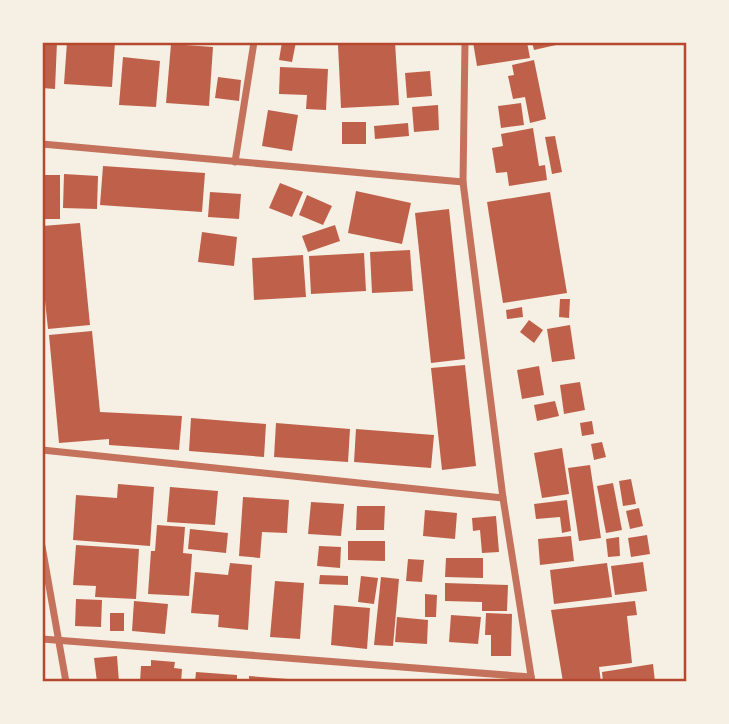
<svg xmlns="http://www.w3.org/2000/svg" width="729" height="724" viewBox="0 0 729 724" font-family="Manrope,sans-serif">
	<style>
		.building { fill: #bf614a }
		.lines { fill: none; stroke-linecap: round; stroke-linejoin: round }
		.minor { stroke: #c5725c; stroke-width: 7 }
		.neatline { fill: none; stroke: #b5482f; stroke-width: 2.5 }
	</style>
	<rect width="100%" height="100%" fill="#f6efe4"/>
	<g class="building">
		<path d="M42 42H57L55 89 42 88Z"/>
		<path d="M67 42H115L112 87 64 84Z"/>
		<path d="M282 42H296L292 62 279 60Z"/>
		<path d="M395 42 399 105 341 108 338 45Z"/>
		<path d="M473 42H527L530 58 477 66Z"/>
		<path d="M532 42H556V45L534 50Z"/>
		<path d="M171 44 213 47 209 106 166 103Z"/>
		<path d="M123 57 160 61 156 107 119 105Z"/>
		<path d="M534 60 546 119 530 123 525 97 513 99 508 76 514 75 512 65Z"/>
		<path d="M280 67 328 69 326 110 306 109 307 95 279 94Z"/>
		<path d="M430 71 432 96 407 98 405 73Z"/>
		<path d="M218 77 241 80 239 101 215 98Z"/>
		<path d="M521 103 524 125 501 128 498 106Z"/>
		<path d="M438 105 439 130 414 132 412 107Z"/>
		<path d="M268 110 298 115 292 151 262 146Z"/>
		<rect x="342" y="122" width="24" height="22"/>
		<path d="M408 123 409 136 375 139 374 126Z"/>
		<path d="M533 128 539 166 545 165 547 180 509 186 507 172 496 173 492 148 503 146 501 134Z"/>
		<path d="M555 136 562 172 552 174 545 137Z"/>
		<path d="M103 166 205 173 202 212 100 205Z"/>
		<path d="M64 174 98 176 97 209 63 208Z"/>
		<rect x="44" y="175" width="16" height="44"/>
		<path d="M280 183 303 192 292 217 269 208Z"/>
		<path d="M356 191 411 203 402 244 348 233Z"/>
		<path d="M210 192 241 194 239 219 208 217Z"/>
		<path d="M550 192 567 293 503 303 487 202Z"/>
		<path d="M307 195 332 206 323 225 299 215Z"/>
		<path d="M449 209 465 359 431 363 415 213Z"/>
		<path d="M80 223 90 325 48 329 42 272V226Z"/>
		<path d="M335 225 340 241 308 252 302 236Z"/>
		<path d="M202 232 237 237 234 266 198 262Z"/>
		<path d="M410 250 413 291 372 293 370 252Z"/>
		<path d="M364 253 366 291 311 294 309 256Z"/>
		<path d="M303 255 306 297 254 300 252 258Z"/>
		<path d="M560 299H570L569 318 559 317Z"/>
		<path d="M522 307 523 317 507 319 506 310Z"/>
		<path d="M529 320 543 330 534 343 520 332Z"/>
		<path d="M570 325 575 359 552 362 547 329Z"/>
		<path d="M92 331 100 412 182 416 179 450 109 445V439L59 443 49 335Z"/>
		<path d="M465 365 476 466 442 470 431 368Z"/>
		<path d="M539 366 544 395 522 399 517 370Z"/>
		<path d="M580 382 585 410 564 414 560 385Z"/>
		<path d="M555 401 559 416 537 421 534 405Z"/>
		<path d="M191 418 266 424 264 457 189 451Z"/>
		<path d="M592 421 594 434 582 436 580 423Z"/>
		<path d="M276 423 350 429 348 462 274 457Z"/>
		<path d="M356 429 434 435 431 468 354 462Z"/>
		<path d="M602 442 606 457 594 460 591 444Z"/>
		<path d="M562 448 569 494 542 498 534 453Z"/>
		<path d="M590 465 601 538 579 541 568 468Z"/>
		<path d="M631 479 636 504 623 506 619 481Z"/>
		<path d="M613 483 622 530 606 533 597 486Z"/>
		<path d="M118 484 154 487 150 546 73 540 76 495 117 498Z"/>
		<path d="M170 487 218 491 215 525 167 522Z"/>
		<path d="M243 497 289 500 287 533 262 532 260 558 239 556Z"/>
		<path d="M567 500 571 531 562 533 560 517 536 519 534 504Z"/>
		<path d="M311 502 344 504 341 536 308 534Z"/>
		<path d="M357 506H385L384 530H356Z"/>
		<path d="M639 508 643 526 630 529 626 511Z"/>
		<path d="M425 510 457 513 455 539 423 536Z"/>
		<path d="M496 516 499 552 482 553 480 530 473 531 472 518Z"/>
		<path d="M157 525 185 527 183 553 192 554 189 596 148 594 151 551H155Z"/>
		<path d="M190 529 228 533 226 553 188 549Z"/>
		<path d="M647 535 650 554 631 557 628 538Z"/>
		<path d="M571 536 574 561 540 565 538 539Z"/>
		<path d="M619 537 620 556 608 557 606 539Z"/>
		<path d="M348 541H385V561L348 560Z"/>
		<path d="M76 545 139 549 136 599 95 597 96 586 73 585Z"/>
		<path d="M319 546 341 547 340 568 317 566Z"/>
		<path d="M446 558H483V578L445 577Z"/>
		<path d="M408 559 424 560 422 582 406 581Z"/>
		<path d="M643 562 647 591 615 595 611 566Z"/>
		<path d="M230 563 252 565 248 630 218 627 219 615 191 613 195 572 228 575Z"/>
		<path d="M607 563 612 597 554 604 550 570Z"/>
		<path d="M320 575 348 576V585L319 584Z"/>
		<path d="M361 576 378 578 374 604 358 602Z"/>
		<path d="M381 577 399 579 393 646 374 645Z"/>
		<path d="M275 581 304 583 300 639 270 637Z"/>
		<path d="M445 583 508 585 507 611H482V602L445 601Z"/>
		<path d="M425 594 437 595 436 617H425Z"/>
		<path d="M76 599 102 600 101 627 75 626Z"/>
		<path d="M134 601 168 604 165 634 132 631Z"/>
		<path d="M635 601 637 615 627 616 632 663 599 667 601 682H563L551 610Z"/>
		<path d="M334 605 370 608 367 649 331 645Z"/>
		<rect x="110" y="613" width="14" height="18"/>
		<path d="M486 613 512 614 511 656H491V635H485Z"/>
		<path d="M451 615 481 617 478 644 449 642Z"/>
		<path d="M397 617 428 620 427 644 395 642Z"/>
		<path d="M117 656 119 682H97L94 658Z"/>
		<path d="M151 660 175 662 174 668 182 669 181 682H140L141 666H151Z"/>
		<path d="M653 664 655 682H603L602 672Z"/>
		<path d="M196 672 237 675V682H195Z"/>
		<path d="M249 676 288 679 287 682H249Z"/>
	</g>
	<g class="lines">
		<g class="minor">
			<path d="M465 42 463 182 503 498 532 682"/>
			<path d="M42 144 463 182"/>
			<path d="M235 162 254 42"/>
			<path d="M42 450 503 498"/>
			<path d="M42 546 66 682"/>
			<path d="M42 639 531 677"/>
		</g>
	</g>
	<rect width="729" height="724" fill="none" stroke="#f6efe4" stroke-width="88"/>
	<rect x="44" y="44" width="641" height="636" class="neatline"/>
</svg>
